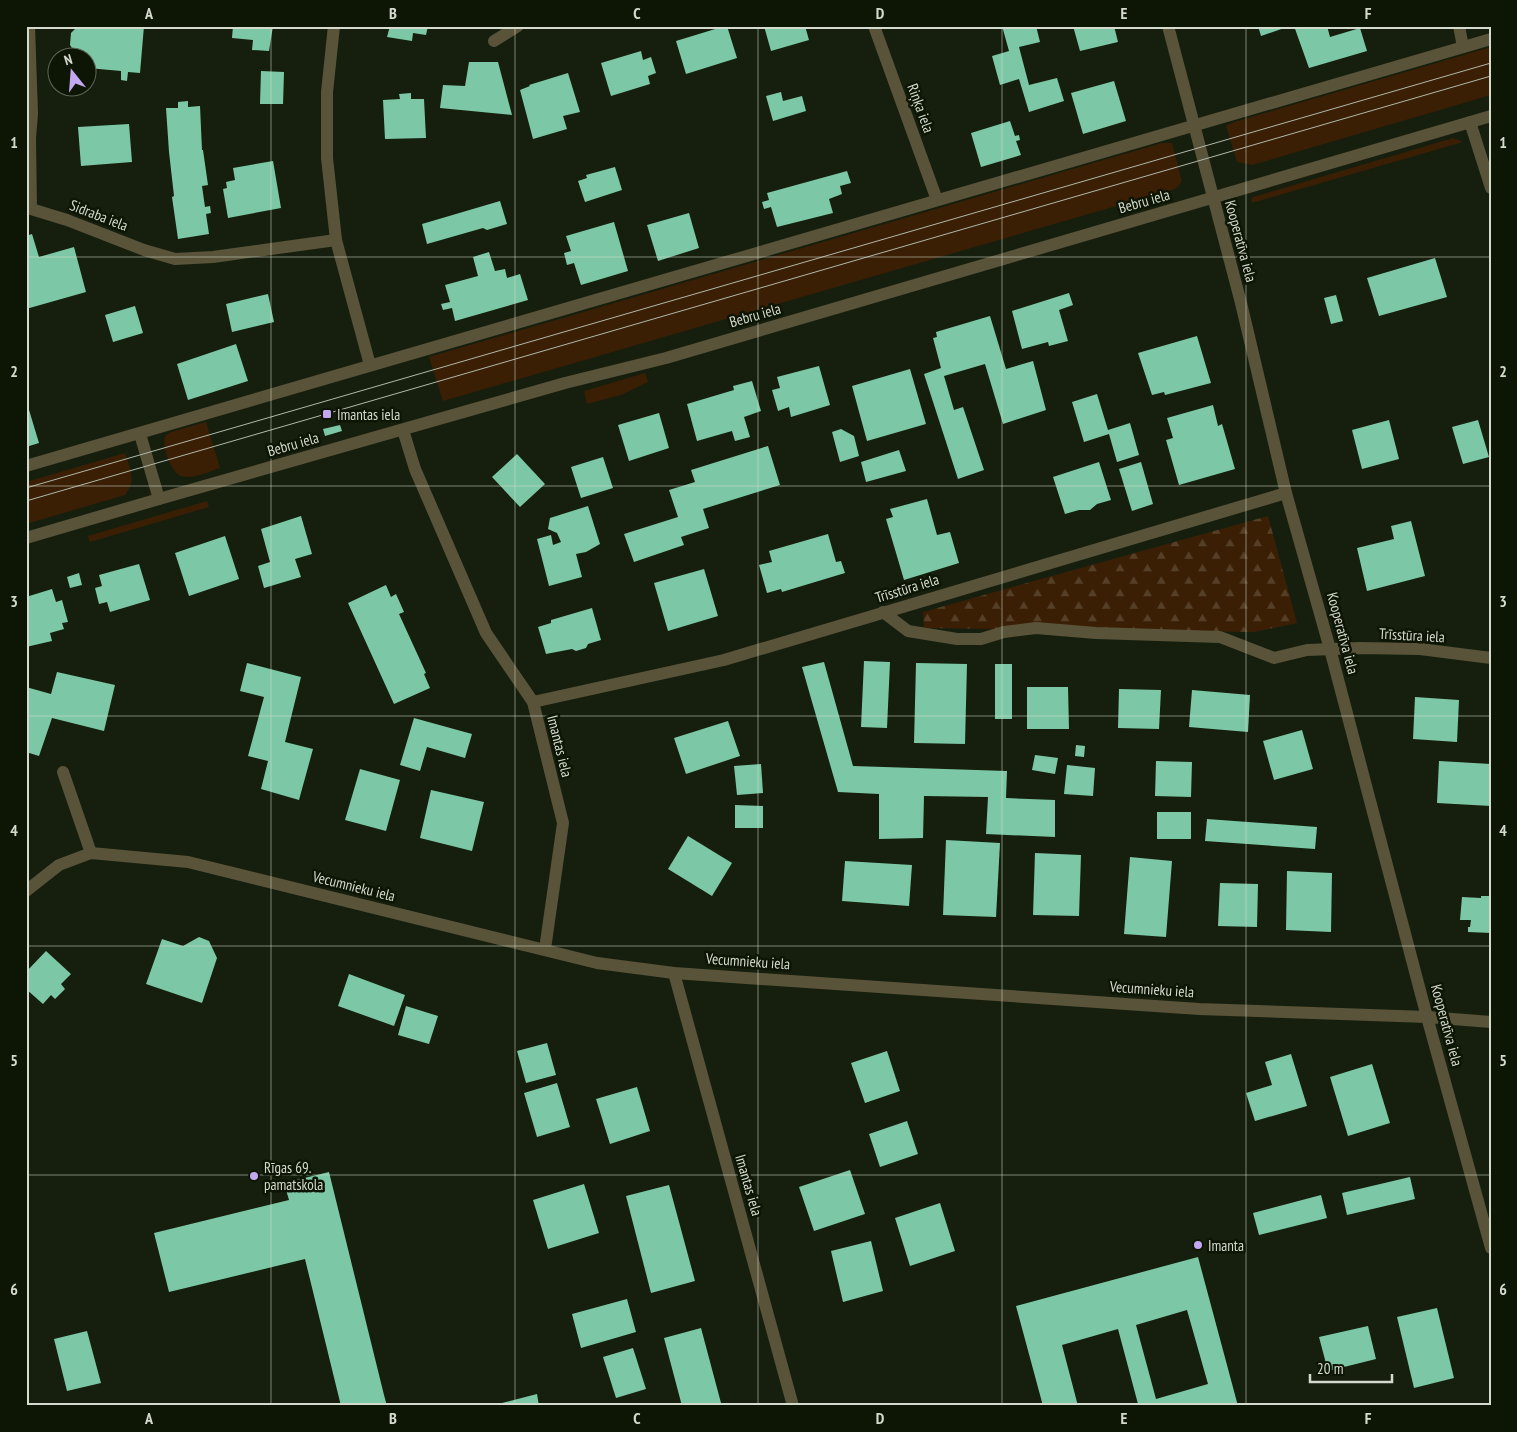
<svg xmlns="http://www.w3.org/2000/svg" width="1517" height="1432" viewBox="0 0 1517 1432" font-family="'PT Sans Narrow',sans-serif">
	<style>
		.grass { fill: #3a1f04 }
		.forest { fill: url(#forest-firs) }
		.building { fill: #7cc8a6; fill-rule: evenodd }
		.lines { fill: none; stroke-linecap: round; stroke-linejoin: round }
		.minor { stroke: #595339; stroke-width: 12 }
		.tram { stroke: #b1b8aa; stroke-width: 1 }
		.grid { fill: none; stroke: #d4dace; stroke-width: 1; stroke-opacity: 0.55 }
		.poi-dot { fill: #c4a7f1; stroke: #0d1605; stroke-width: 2 }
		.labels { text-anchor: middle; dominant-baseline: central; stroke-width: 5; stroke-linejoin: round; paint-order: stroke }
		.street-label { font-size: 15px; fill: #d4dace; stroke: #0d1605 }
		.poi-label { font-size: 15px; fill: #d4dace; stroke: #0d1605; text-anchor: start }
		.neatline { fill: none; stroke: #d4dace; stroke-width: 2 }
		.grid-label { font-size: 16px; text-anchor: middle; font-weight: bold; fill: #d4dace }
	</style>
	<defs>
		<pattern id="forest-firs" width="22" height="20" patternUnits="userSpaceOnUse" patternTransform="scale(1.25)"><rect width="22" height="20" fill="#3a1f04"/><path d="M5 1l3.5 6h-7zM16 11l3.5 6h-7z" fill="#563f27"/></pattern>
	</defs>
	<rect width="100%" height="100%" fill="#161f0d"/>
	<g class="grass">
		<path d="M1491 47V95L1252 165 1237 162 1226 126 1234 122Z"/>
		<path d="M1453 138 1463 142 1252 203 1251 198 1253 197Z"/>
		<path d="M1162 143H1172L1182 182 1175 189 443 401 429 357Z"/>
		<path d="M645 373 648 382 621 395 587 404 584 391Z"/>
		<path d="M206 422 220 468C210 471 192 480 181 476 172 473 161 446 165 437 167 434 168 434 171 432Z"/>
		<path d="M125 453C130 470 137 480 125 495L26 524V482Z"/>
		<path d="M207 501 209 507 90 542 88 536Z"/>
	</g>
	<path class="forest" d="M1268 516 1297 623 1254 632 924 628 923 612Z"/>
	<g class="building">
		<path d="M79 26H144L140 73 128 72 127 81 121 80V71L88 68 86 55 76 54 70 45 71 33 75 29H78Z"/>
		<path d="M233 26H273L269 51 252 50 253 40 232 38Z"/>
		<path d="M390 26H428L426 35 413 33 412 41 387 37Z"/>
		<path d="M725 26H727L737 58 686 74 676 41Z"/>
		<path d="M764 26H805L809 40 771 51Z"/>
		<path d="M1002 26H1036L1040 42 1019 47 1029 85 1057 78 1064 101 1029 112 1019 79 1000 85 992 56 1009 51Z"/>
		<path d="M1073 26H1114L1118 42 1080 51Z"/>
		<path d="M1258 26H1287V27L1261 36Z"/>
		<path d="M1294 26H1327L1330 37 1360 28 1367 51 1309 68Z"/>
		<path d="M641 51 643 60 651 57 656 73 648 76 650 84 611 96 601 63Z"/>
		<path d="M469 62H498L512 115 440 108 443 85 465 86Z"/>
		<path d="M261 71 284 72 283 104H260Z"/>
		<path d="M568 73 580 112 563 116 567 129 533 139 520 90 530 86 529 85Z"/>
		<path d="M1114 81 1126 121 1083 134 1071 93Z"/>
		<path d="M781 92 783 101 802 96 806 111 773 121 766 96Z"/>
		<path d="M411 93V99H424L426 138 385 139 383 100 400 99 399 94Z"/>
		<path d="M188 101V107L200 106 202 150H203L208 185 202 186 205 207 210 206 211 213 206 214 209 234 178 239 172 197 174 196 169 152 181 151 169 152 166 108H178V102Z"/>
		<path d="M1010 121 1015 136 1019 135 1020 140 1016 141 1021 155 981 167 971 133Z"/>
		<path d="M129 124 132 162 81 166 78 127Z"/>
		<path d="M273 161 281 208 228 218 223 189 227 188 226 182 235 180 233 168Z"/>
		<path d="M615 167 622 190 585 202 578 181 587 178 586 175Z"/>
		<path d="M847 171 851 183 840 186 842 194 829 199 833 213 777 227 771 207 764 209 762 202 769 200 767 193Z"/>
		<path d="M500 201 507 224 487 230 483 228 427 244 422 224Z"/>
		<path d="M689 213 699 248 658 261 647 225Z"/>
		<path d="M614 222 628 271 581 285 574 263 567 265 564 253 571 251 566 236Z"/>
		<path d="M32 234 39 257 74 247 86 292 26 309V236Z"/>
		<path d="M489 252 495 271 505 269 507 278 520 274 528 300 455 321 452 308 443 310 441 304 450 302 445 285 478 276 473 257Z"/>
		<path d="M1435 258 1447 297 1379 316 1367 278Z"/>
		<path d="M1069 293 1073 305 1059 310 1068 341 1049 346 1048 342 1022 349 1012 311Z"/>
		<path d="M268 294 274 322 232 332 226 304Z"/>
		<path d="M1336 295 1343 321 1331 324 1324 298Z"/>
		<path d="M135 306 143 333 113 342 105 315Z"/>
		<path d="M990 316 1006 369 1033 361 1046 410 1003 424 985 364 944 376 954 410 963 407 984 470 958 479 924 374 941 368 933 338 937 337 936 332Z"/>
		<path d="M1197 336 1211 383 1165 395 1164 392 1152 395 1138 353Z"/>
		<path d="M236 344 248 381 188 400 177 364Z"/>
		<path d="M819 366 830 405 791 417 789 407 778 411 772 390 780 388 777 377Z"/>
		<path d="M910 369 926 424 867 441 852 386Z"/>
		<path d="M752 381 761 411 744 417 750 437 735 441 732 431 697 441 687 404 734 390 733 386Z"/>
		<path d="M1097 394 1108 430 1130 423 1139 455 1117 462 1109 434 1084 442 1072 402Z"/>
		<path d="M26 400 39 443 26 447Z"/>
		<path d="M1213 405 1218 426 1222 424 1235 469 1179 485 1166 440 1173 438 1167 418Z"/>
		<path d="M659 413 669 448 629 461 618 425Z"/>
		<path d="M1389 420 1399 459 1362 469 1352 430Z"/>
		<path d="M1478 420 1489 457 1463 464 1452 427Z"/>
		<path d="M340 425 342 431 325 436 323 429Z"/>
		<path d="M841 429 854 436 859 456 840 462 832 432Z"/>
		<path d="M768 446 780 485 703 509 709 528 681 537 684 545 634 562 624 534 678 517 669 490 695 482 691 470Z"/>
		<path d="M899 450 906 471 866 482 861 462Z"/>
		<path d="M517 454 545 484 520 507 492 477Z"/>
		<path d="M603 457 613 488 581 498 571 467Z"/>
		<path d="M1099 462 1111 500 1097 504 1090 510H1079L1065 514 1053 477Z"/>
		<path d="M1141 462 1153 504 1132 511 1119 469Z"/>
		<path d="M927 499 937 535 950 532 959 563 904 580 886 519 893 517 890 509Z"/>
		<path d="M588 506 600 544 586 552 576 554 582 577 549 586 537 539 551 535 553 545 561 542 557 533 548 529 550 518Z"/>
		<path d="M301 516 312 554 295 559 301 577 264 588 258 566 270 562 261 529Z"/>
		<path d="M1411 521 1425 576 1367 591 1357 548 1394 539 1391 526Z"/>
		<path d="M828 534 836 562 841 561 845 573 782 592 781 589 767 593 759 565 772 562 769 551Z"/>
		<path d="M225 536 239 579 189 596 175 553Z"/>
		<path d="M139 564 150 600 110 612 107 602 99 604 95 588 102 586 99 575Z"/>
		<path d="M704 569 718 616 668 631 654 583Z"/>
		<path d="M79 573 82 585 70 588 67 577Z"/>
		<path d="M386 585 391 597 396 594 404 612 399 614 426 673 424 674 430 688 394 704 348 603Z"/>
		<path d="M52 589 56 602 62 600 68 622 62 623 64 629 50 633 52 641 26 647V597Z"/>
		<path d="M592 608 601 640 588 644 586 648 576 651 572 649 546 654 538 627 551 623V620Z"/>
		<path d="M864 661 890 662 887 728 861 727Z"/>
		<path d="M824 662 853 766 1007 771 1006 798 1055 800V837L986 834 988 797 924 796 923 838 879 839V794L838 792 802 667Z"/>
		<path d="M247 663 301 677 285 742 313 749 299 800 261 789 268 761 248 756 264 697 240 691Z"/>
		<path d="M916 663 967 664 965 744 914 743Z"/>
		<rect x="995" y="664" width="17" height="55"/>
		<path d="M57 672 115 685 104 731 52 718 39 756 26 752V687L51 694Z"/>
		<path d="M1027 687H1068L1069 729H1027Z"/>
		<path d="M1119 689 1161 690 1159 729 1118 728Z"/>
		<path d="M1192 690 1250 695 1248 732 1189 727Z"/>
		<path d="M1415 697 1459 700 1457 742 1413 739Z"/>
		<path d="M414 718 472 734 465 758 427 747 420 771 400 765Z"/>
		<path d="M728 721 740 756 686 774 674 738Z"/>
		<path d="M1302 730 1313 769 1274 780 1263 741Z"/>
		<path d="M1076 745 1085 746 1084 757 1075 756Z"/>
		<path d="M1035 755 1058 758 1055 774 1032 770Z"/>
		<path d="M1156 761 1192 762 1191 797 1155 796Z"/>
		<path d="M1439 761 1491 764V806L1437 803Z"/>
		<path d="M761 764 763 793 737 795 734 766Z"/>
		<path d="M1067 765 1095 768 1093 796 1064 794Z"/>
		<path d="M360 769 400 780 386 831 345 820Z"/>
		<path d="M431 790 484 802 472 851 420 838Z"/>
		<path d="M735 805 763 806V828H735Z"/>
		<rect x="1157" y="812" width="34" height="27"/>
		<path d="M1207 819 1317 827 1315 849 1205 841Z"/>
		<path d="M688 836 732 863 712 896 668 869Z"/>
		<path d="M946 840 1000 843 996 917 943 915Z"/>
		<path d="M1035 853 1081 855 1079 916 1033 915Z"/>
		<path d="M1130 857 1172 861 1166 937 1124 934Z"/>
		<path d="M845 861 912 865 909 906 842 901Z"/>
		<path d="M1287 871 1332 873 1331 932 1286 930Z"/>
		<path d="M1220 883 1258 884 1257 927 1218 926Z"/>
		<path d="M1481 896H1491V933L1468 932V927H1470L1471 920H1460L1462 897 1481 898Z"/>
		<path d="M199 937 209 941 217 958 202 1003 146 984 162 939 183 946Z"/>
		<path d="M46 951 71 974 61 984 65 989 55 999 51 995 43 1004 26 989V972Z"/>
		<path d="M349 974 405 995 394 1026 338 1006Z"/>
		<path d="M406 1006 438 1016 429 1044 398 1035Z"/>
		<path d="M547 1043 556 1075 526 1083 517 1051Z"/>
		<path d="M887 1051 900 1091 865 1103 851 1063Z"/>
		<path d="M1291 1054 1307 1106 1255 1121 1246 1093 1272 1085 1265 1062Z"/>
		<path d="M1372 1064 1390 1123 1348 1136 1330 1077Z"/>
		<path d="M557 1083 570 1127 537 1137 524 1093Z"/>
		<path d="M637 1087 650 1131 610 1144 596 1099Z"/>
		<path d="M907 1121 918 1154 880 1167 869 1134Z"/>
		<path d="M850 1170 865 1214 814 1231 799 1187Z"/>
		<path d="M329 1172 384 1395 387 1406H341L305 1259 169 1292 154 1233 289 1200 284 1183Z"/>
		<path d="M1410 1177 1415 1199 1347 1215 1342 1193Z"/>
		<path d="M584 1184 599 1233 548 1249 533 1200Z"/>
		<path d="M669 1185 695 1281 651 1293 626 1196Z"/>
		<path d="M1321 1195 1327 1218 1259 1235 1253 1213Z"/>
		<path d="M940 1203 955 1251 910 1266 895 1218Z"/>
		<path d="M871 1241 883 1291 843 1302 831 1251Z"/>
		<path d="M1198 1257 1238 1406H1133L1138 1404 1118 1329 1062 1345 1078 1406H1043L1016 1306ZM1187 1310 1208 1384 1156 1399 1136 1325Z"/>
		<path d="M627 1299 636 1332 581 1348 572 1314Z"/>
		<path d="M1437 1308 1454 1378 1414 1388 1397 1317Z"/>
		<path d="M1368 1326 1376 1359 1328 1371 1319 1337Z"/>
		<path d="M701 1328 721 1403 710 1406H682L664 1338Z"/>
		<path d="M87 1331 101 1383 67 1391 54 1339Z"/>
		<path d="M633 1348 646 1389 616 1398 603 1357Z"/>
		<path d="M537 1394 539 1406H494V1405Z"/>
	</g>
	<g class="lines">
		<g class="minor">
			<path d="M29 26 32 114 30 138 31 209 67 220 144 250 175 259 213 257 336 240"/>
			<path d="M334 26 327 92V158L336 240 370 365"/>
			<path d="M874 26 937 200"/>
			<path d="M1168 26 1241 303 1286 493 1330 649 1427 1017 1491 1248"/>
			<path d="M1459 26 1463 47"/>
			<path d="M494 41 518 26"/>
			<path d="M1470 122 1491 188"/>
			<path d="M403 430 415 469 486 633 533 702 563 823 545 949"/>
			<path d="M140 434 159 499"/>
			<path d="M26 466 1491 39"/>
			<path d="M26 538 159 499 565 383 666 358 1491 116"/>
			<path d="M883 612 908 631 957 639H981L1004 632 1036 628 1096 633 1220 637 1274 658 1307 650 1360 648 1420 649 1491 658"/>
			<path d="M533 702 724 660 1286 493"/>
			<path d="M63 772 91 853"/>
			<path d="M26 891 59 865 91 853 188 862 597 963 674 973 1199 1009 1427 1017 1491 1022"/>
			<path d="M674 973 793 1406"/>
		</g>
		<g class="tram">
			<path d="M26 488 1491 63"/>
			<path d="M26 501 1491 76"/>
		</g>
	</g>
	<path class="grid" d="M271 26V1406M515 26V1406M758 26V1406M1002 26V1406M1246 26V1406M26 257H1491M26 486H1491M26 716H1491M26 946H1491M26 1175H1491"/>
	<g class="poi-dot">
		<rect x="322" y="409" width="10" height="10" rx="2.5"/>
		<circle cx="254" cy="1176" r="5"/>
		<circle cx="1198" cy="1245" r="5"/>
	</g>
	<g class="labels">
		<g class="street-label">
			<text transform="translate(921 108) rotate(70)">Riņķa iela</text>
			<text transform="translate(1144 201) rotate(-16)">Bebru iela</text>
			<text transform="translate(99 215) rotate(21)">Sidraba iela</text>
			<text transform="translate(1241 241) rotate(75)">Kooperatīva iela</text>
			<text transform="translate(755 315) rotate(-16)">Bebru iela</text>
			<text transform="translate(293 444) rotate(-16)">Bebru iela</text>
			<text transform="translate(907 588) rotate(-17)">Trīsstūra iela</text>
			<text transform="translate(1343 633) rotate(75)">Kooperatīva iela</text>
			<text transform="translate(1412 635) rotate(3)">Trīsstūra iela</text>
			<text transform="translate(560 746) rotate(76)">Imantas iela</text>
			<text transform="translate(354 886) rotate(14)">Vecumnieku iela</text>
			<text transform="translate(748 961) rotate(4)">Vecumnieku iela</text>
			<text transform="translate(1152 989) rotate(4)">Vecumnieku iela</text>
			<text transform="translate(1447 1025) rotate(75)">Kooperatīva iela</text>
			<text transform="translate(749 1185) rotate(74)">Imantas iela</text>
		</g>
		<g class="poi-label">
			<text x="337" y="414">Imantas iela</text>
			<text x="264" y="1167">Rīgas 69.<tspan x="264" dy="17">pamatskola</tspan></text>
			<text x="1208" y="1245">Imanta</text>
		</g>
	</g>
	<rect width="1517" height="1432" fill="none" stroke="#0d1605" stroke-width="55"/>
	<g transform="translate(72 72) rotate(343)"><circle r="24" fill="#0d1605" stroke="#5d6455"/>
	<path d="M0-4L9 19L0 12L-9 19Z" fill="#c4a7f1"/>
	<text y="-8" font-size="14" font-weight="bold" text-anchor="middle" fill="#d4dace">N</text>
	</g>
	<path d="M1310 1374v8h82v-8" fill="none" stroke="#d4dace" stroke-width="2.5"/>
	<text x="1317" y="1374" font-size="15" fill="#d4dace" stroke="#0d1605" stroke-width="4" paint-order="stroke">20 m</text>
	<rect x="28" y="28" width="1462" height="1376" class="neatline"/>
	<g class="grid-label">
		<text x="149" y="19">A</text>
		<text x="393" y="19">B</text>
		<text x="637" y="19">C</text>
		<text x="880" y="19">D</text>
		<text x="1124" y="19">E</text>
		<text x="1368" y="19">F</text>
		<text x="14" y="148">1</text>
		<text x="1503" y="148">1</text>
		<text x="14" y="377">2</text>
		<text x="1503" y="377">2</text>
		<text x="14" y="607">3</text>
		<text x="1503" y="607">3</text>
		<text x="14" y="836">4</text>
		<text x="1503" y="836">4</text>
		<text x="14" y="1066">5</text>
		<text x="1503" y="1066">5</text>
		<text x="14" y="1295">6</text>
		<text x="1503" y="1295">6</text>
		<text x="149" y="1424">A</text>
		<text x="393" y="1424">B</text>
		<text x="637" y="1424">C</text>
		<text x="880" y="1424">D</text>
		<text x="1124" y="1424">E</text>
		<text x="1368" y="1424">F</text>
	</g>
</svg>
